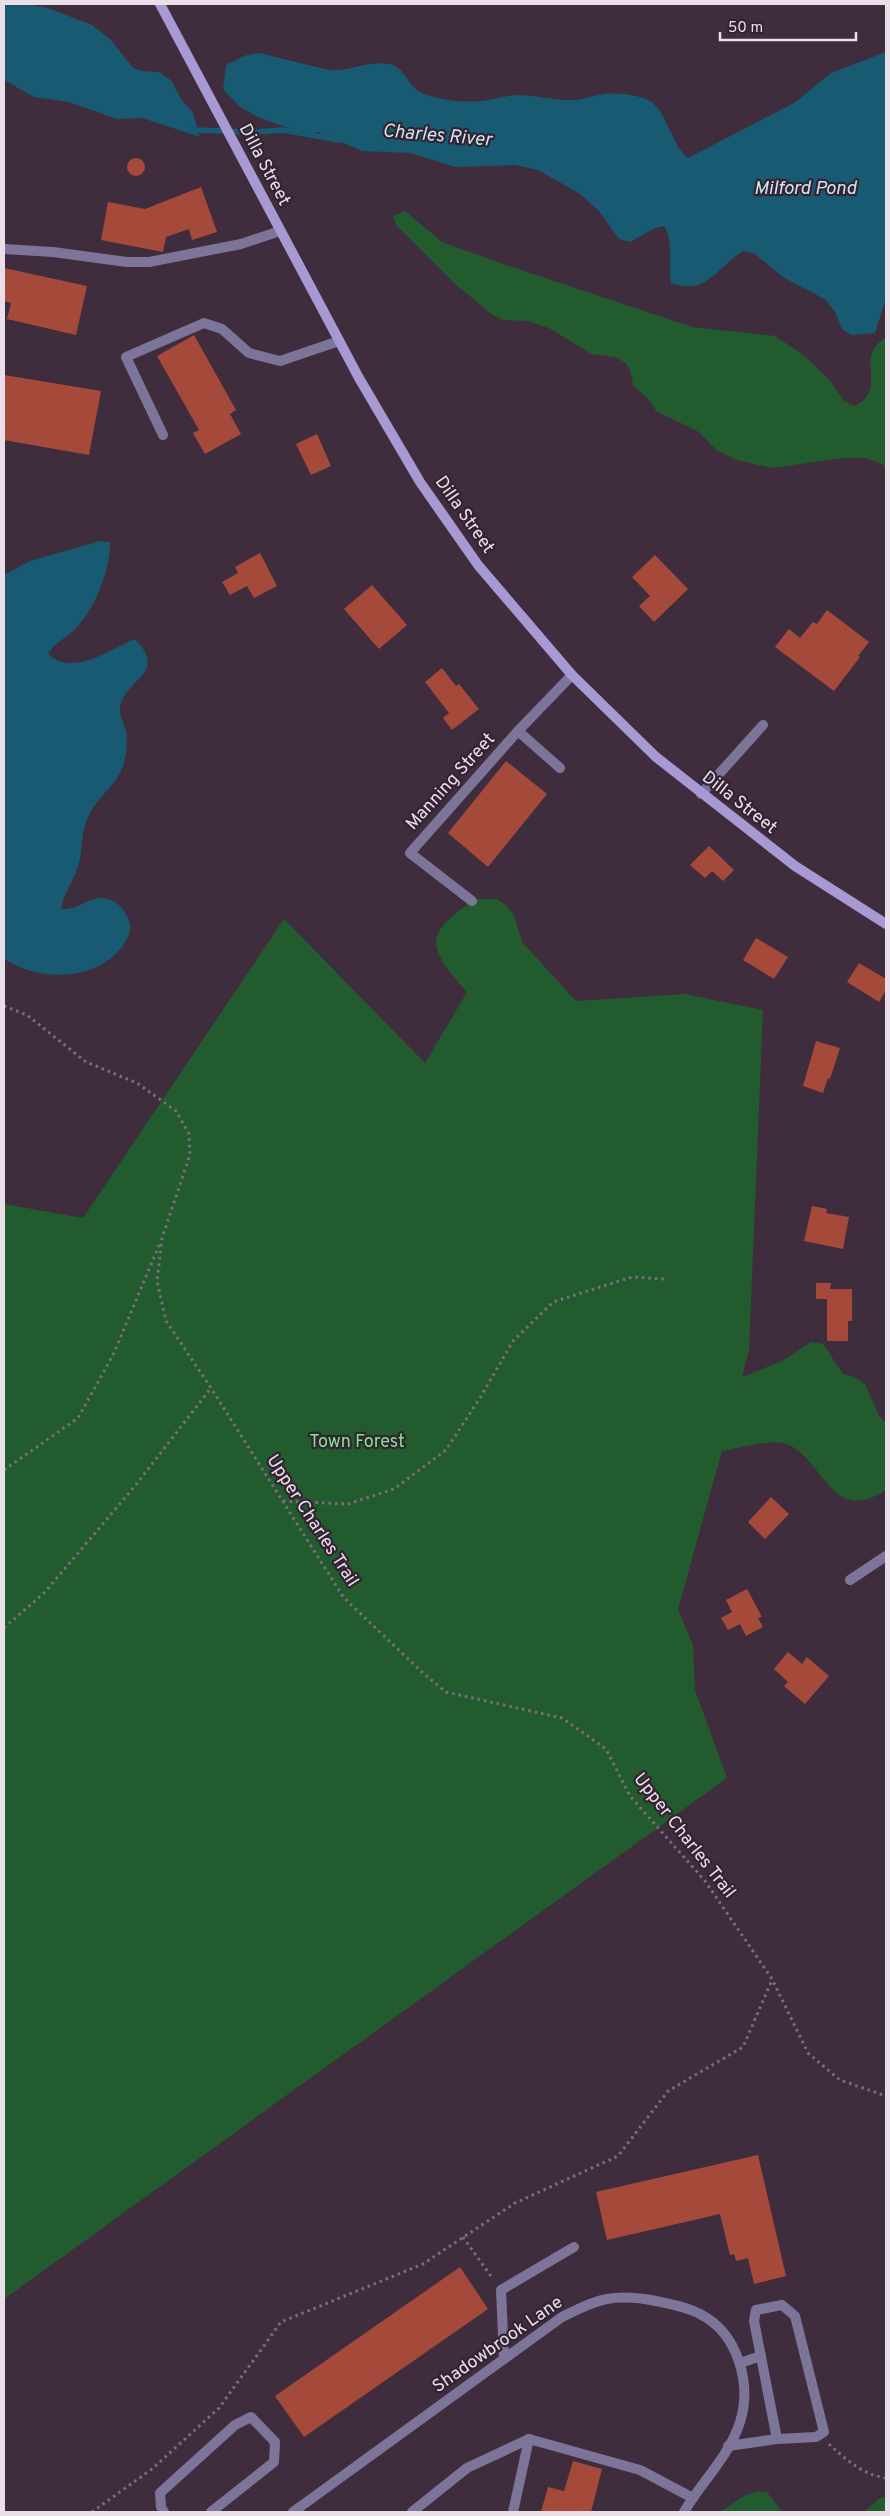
<svg xmlns="http://www.w3.org/2000/svg" width="890" height="2516" viewBox="0 0 890 2516" font-family="Overpass,sans-serif">
	<style>
		.green { fill: #225b2d }
		.water { fill: #175a71 }
		.lines { fill: none; stroke-linecap: round; stroke-linejoin: round }
		.stream { stroke: #175a71; stroke-width: 5.5 }
		.building { fill: #a54a3a }
		.path { stroke: #7e6e7d; stroke-width: 3; stroke-dasharray: 2.5 4; stroke-linecap: butt }
		.service { stroke: #7d7599; stroke-width: 10 }
		.minor { stroke: #7d7599; stroke-width: 10 }
		.secondary { stroke: #a799d3; stroke-width: 10 }
		.labels { text-anchor: middle; dominant-baseline: central; stroke-width: 4.5; stroke-linejoin: round; paint-order: stroke }
		.street-label { font-size: 18px; fill: #eadee9; stroke: #342333 }
		.park-label { font-size: 18px; fill: #7fe68f; stroke: #342333 }
		.water-label { font-size: 19px; font-style: italic; fill: #cce5f0; stroke: #342333 }
	</style>
	<rect width="100%" height="100%" fill="#3f2d3e"/>
	<g class="green">
		<path d="M405 211 442 242 509 266 692 327 775 336 805 356 830 381 844 401 855 406C890 387 852 356 886 338V466L867 458H843L772 468 737 460 716 450 699 432 656 411 650 401 633 385 631 373 626 363 615 357 591 354 551 329 528 321 503 320 493 315 456 285 396 225 393 216Z"/>
		<path d="M475 899H497L507 906 514 915 522 942 576 1001 685 994 763 1010 749 1350 742 1377 782 1361 811 1342 823 1344 843 1374 855 1377 865 1384 879 1416 886 1423V1490C830 1526 826 1461 787 1444 773 1438 738 1449 722 1451L678 1609 693 1645 695 1690 727 1778 4 2299V1204L83 1218 284 919 425 1063 467 992C426 946 423 935 475 899Z"/>
		<path d="M757 2491 767 2492 782 2512H720L744 2496Z"/>
		<path d="M886 2496V2512H864L879 2499Z"/>
	</g>
	<g class="water">
		<path d="M4 4H27L48 8 92 25 110 39 133 68 142 71 159 72 172 81 181 99 193 113 200 137 142 118 117 119 69 102 34 97 4 80Z"/>
		<path d="M886 52V298L875 333 851 335 842 329 835 312 826 300 783 277 755 254 743 251C717 267 707 296 671 283 668 265 674 241 664 226L655 228 630 242 619 239 598 210 580 194 538 170 515 165 455 167 410 153 362 151 318 132 306 134 260 118 240 107 223 89 226 65 247 55 259 53 329 70C349 72 368 60 389 64 405 67 408 87 422 93 439 100 464 103 482 101 495 100 507 95 520 95 539 96 558 101 577 100 584 99 592 96 599 95 613 92 635 94 648 100 667 109 670 144 688 158L794 103 831 73Z"/>
		<path d="M100 541 110 542C111 568 95 609 76 628 67 638 56 641 48 654 72 677 110 650 135 639 170 675 122 679 120 709 120 716 124 724 126 731 127 739 127 750 125 758 121 783 99 794 89 815 81 830 83 847 79 863 75 879 64 892 61 909 77 912 91 894 108 899 117 901 123 908 127 916 133 927 130 934 124 944 98 982 40 982 4 959V575L30 561Z"/>
	</g>
	<g class="lines">
		<path class="stream" d="M193 130 255 132 283 130 339 140"/>
	</g>
	<g class="building">
		<circle cx="136" cy="167" r="9"/>
		<path d="M201 187 217 232 192 240 189 229 166 237 163 252 101 240 108 202 145 209Z"/>
		<path d="M4 268 87 286 76 335 7 319 11 303 4 301Z"/>
		<path d="M194 335 236 410 230 414 241 434 205 454 193 433 199 430 157 356Z"/>
		<path d="M4 375 101 391 89 455 4 440Z"/>
		<path d="M317 434 331 466 311 475 296 444Z"/>
		<path d="M260 553 277 586 254 598 247 586 230 595 222 582 238 573 235 567Z"/>
		<path d="M655 555 688 589 654 622 639 606 650 596 632 577Z"/>
		<path d="M372 585 407 625 379 649 344 609Z"/>
		<path d="M827 610 869 642 858 656 860 657 834 691 775 647 789 629 800 638 813 622 817 624Z"/>
		<path d="M442 668 456 686 459 684 479 709 452 730 443 718 449 713 425 682Z"/>
		<path d="M506 761 547 794 488 867 448 833Z"/>
		<path d="M709 846 734 870 723 881 712 871 705 878 690 865Z"/>
		<path d="M756 938 788 957 774 979 743 960Z"/>
		<path d="M859 963 886 979V990L879 1002 847 982Z"/>
		<path d="M816 1041 840 1048 830 1079 828 1078 823 1093 803 1086Z"/>
		<path d="M812 1206 827 1209 826 1213 849 1217 843 1249 804 1241Z"/>
		<path d="M816 1283H831L830 1289H852V1321H848V1341H827V1299H816Z"/>
		<path d="M771 1497 789 1514 765 1539 748 1522Z"/>
		<path d="M747 1589 762 1617 758 1618 763 1627 746 1636 740 1624 728 1630 721 1618 732 1612 726 1600Z"/>
		<path d="M788 1652 802 1664 807 1657 829 1676 805 1704 784 1686 788 1682 774 1669Z"/>
		<path d="M758 2155 786 2276 754 2284 748 2258 736 2261 734 2254 730 2255 720 2214 607 2240 596 2192Z"/>
		<path d="M460 2267 488 2309 304 2437 275 2396Z"/>
		<path d="M573 2461 602 2469 591 2512H541L548 2487 564 2491Z"/>
	</g>
	<g class="lines">
		<g class="path">
			<path d="M4 1006 27 1015 86 1062 137 1083 176 1111 189 1134 190 1155 162 1238 157 1281 166 1321 211 1388 344 1598 423 1673 446 1692 562 1718 606 1749 630 1796 705 1881 772 1979 808 2053 840 2080 886 2096"/>
			<path d="M4 1470 78 1418 113 1355 160 1243"/>
			<path d="M283 1501 348 1504 394 1489 446 1450 480 1398 513 1341 553 1302 632 1277 664 1279"/>
			<path d="M4 1628 45 1592 135 1486 211 1388"/>
			<path d="M463 2237 493 2279"/>
			<path d="M829 2444C845 2459 863 2475 886 2478"/>
			<path d="M92 2512 152 2469 219 2408 281 2322 423 2264 515 2203 618 2156 668 2091 743 2047 772 1980"/>
		</g>
		<g class="service">
			<path d="M4 249 53 252 127 262H149L241 244 280 231"/>
			<path d="M163 435 126 357 204 323 222 329 249 353 280 361 339 341"/>
			<path d="M518 731 560 768"/>
			<path d="M701 794 763 725"/>
			<path d="M504 2359 501 2290 574 2247"/>
			<path d="M740 2363 761 2356"/>
			<path d="M728 2446 777 2439 816 2437 824 2432 795 2316 782 2305 756 2310 754 2321 777 2439"/>
			<path d="M164 2512 161 2507 160 2493 235 2425 251 2417 275 2442 274 2462 211 2512"/>
			<path d="M412 2512 467 2468 529 2439 640 2470 693 2498"/>
			<path d="M513 2512 529 2439"/>
		</g>
		<g class="minor">
			<path d="M472 901 410 853 518 731 572 675"/>
			<path d="M850 1580 886 1556"/>
			<path d="M293 2512 562 2317C576 2310 591 2302 607 2299 623 2296 641 2298 656 2301 671 2304 687 2307 700 2314 738 2333 752 2384 740 2422 729 2457 701 2482 684 2512"/>
		</g>
		<path class="secondary" d="M160 4 359 378 420 482 478 565 572 675 656 757 795 866 886 924"/>
	</g>
	<g class="labels">
		<g class="street-label">
			<text transform="translate(264 165) rotate(62)">Dilla Street</text>
			<text transform="translate(464 515) rotate(55)">Dilla Street</text>
			<text transform="translate(451 782) rotate(-48)">Manning Street</text>
			<text transform="translate(739 803) rotate(38)">Dilla Street</text>
			<text transform="translate(312 1521) rotate(57)">Upper Charles Trail</text>
			<text transform="translate(684 1836) rotate(52)">Upper Charles Trail</text>
			<text transform="translate(498 2345) rotate(-35)">Shadowbrook Lane</text>
		</g>
		<g class="park-label">
			<text x="357" y="1442">Town Forest</text>
		</g>
		<g class="water-label">
			<text transform="translate(437 136) rotate(5)">Charles River</text>
			<text x="805" y="189">Milford Pond</text>
		</g>
	</g>
	<rect width="890" height="2516" fill="none" stroke="#eadee9" stroke-width="10"/>
	<path d="M720 32v8h136v-8" fill="none" stroke="#eadee9" stroke-width="2.5"/>
	<text x="728" y="32" font-size="15" fill="#eadee9" stroke="#342333" stroke-width="4" paint-order="stroke">50 m</text>
</svg>
